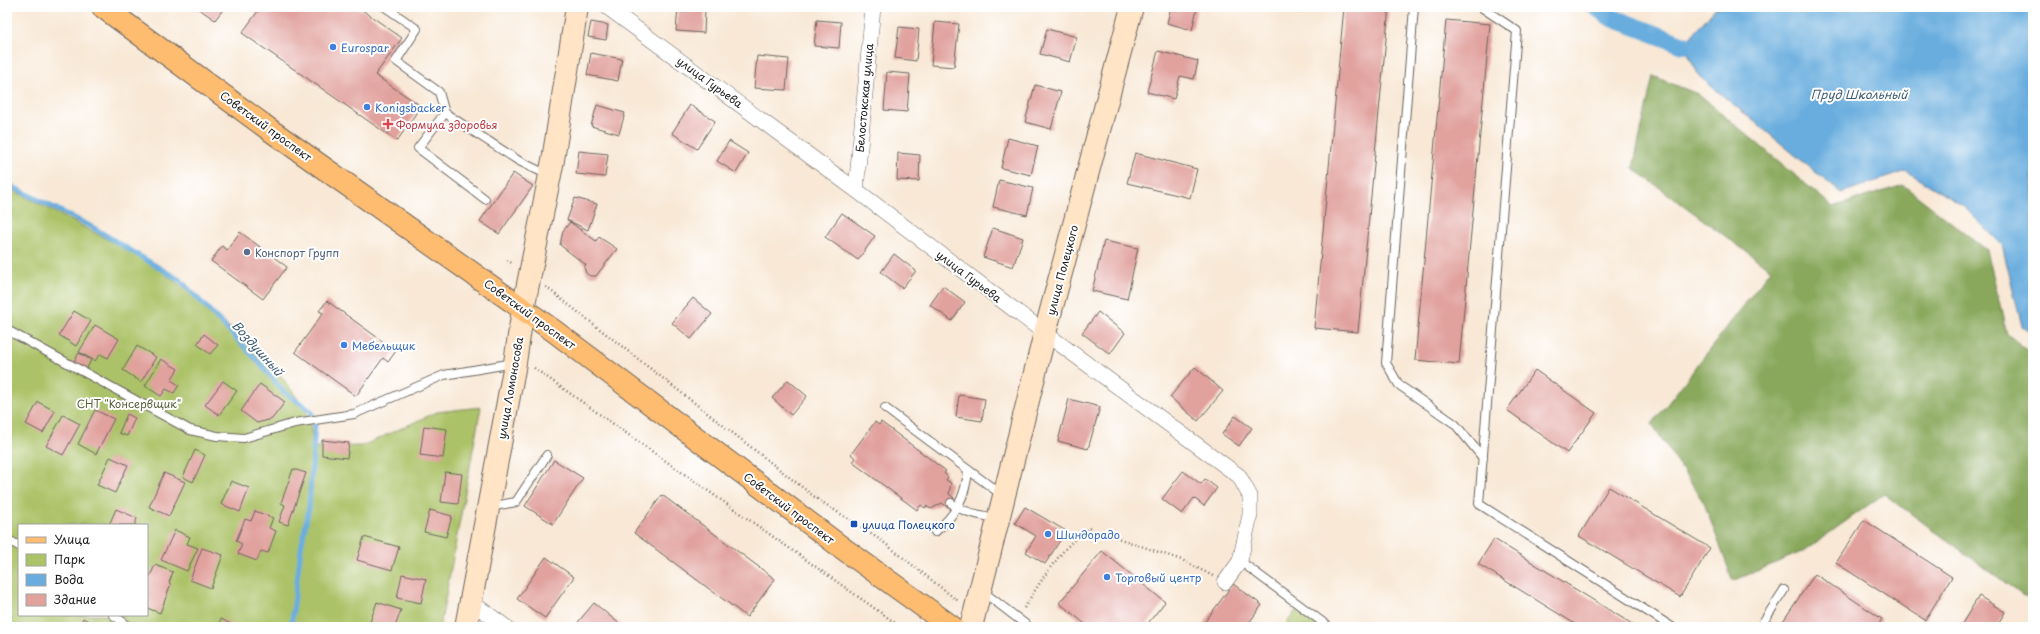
<svg xmlns="http://www.w3.org/2000/svg" width="2040" height="634" viewBox="0 0 2040 634" font-family="'Playpen Sans',sans-serif">
	<style>
		.green { fill: #acc267; stroke: #646f42; fill-rule: evenodd }
		.forest { fill: #89a85c; stroke: #52623c }
		.water { fill: #69adde; stroke: #42647d }
		.lines { fill: none; stroke-linecap: round; stroke-linejoin: round }
		.stream { stroke: #69adde; stroke-width: 5 }
		.canal { stroke: #69adde; stroke-width: 18 }
		.building { fill: #e1a19d }
		.lane-casing { stroke: #69635d; stroke-width: 10 }
		.street-casing { stroke: #69635d; stroke-width: 16 }
		.secondary-casing { stroke: #69635d; stroke-width: 24 }
		.primary-casing { stroke: #69635d; stroke-width: 24 }
		.path { stroke: #69635d; stroke-width: 2.5; stroke-dasharray: 1 3; stroke-linecap: butt }
		.lane { stroke: #fff; stroke-width: 8 }
		.street { stroke: #fff; stroke-width: 15 }
		.secondary { stroke: #ffe4c6; stroke-width: 22 }
		.primary { stroke: #febc70; stroke-width: 22 }
		.shop-dot { fill: #3f7fe0; stroke: #fff; stroke-width: 1.5 }
		.health-dot { fill: #e0444e; stroke: #fff; stroke-width: 1.5 }
		.service-dot { fill: #5c6f8a; stroke: #fff; stroke-width: 1.5 }
		.transit-dot { fill: #1a4fb4; stroke: #fff; stroke-width: 1.5 }
		.labels { text-anchor: middle; dominant-baseline: central; stroke-width: 4; stroke-linejoin: round; paint-order: stroke }
		.shop-label { font-size: 11px; fill: #366cbe; stroke: #fff; text-anchor: start }
		.street-label { font-size: 11px; fill: #1c1c1c; stroke: #fff }
		.health-label { font-size: 11px; fill: #be3a42; stroke: #fff; text-anchor: start }
		.service-label { font-size: 11px; fill: #4e5e75; stroke: #fff; text-anchor: start }
		.park-label { font-size: 11px; fill: #565e3a; stroke: #fff }
		.transit-label { font-size: 11px; fill: #164399; stroke: #fff; text-anchor: start }
		.water-label { font-size: 12px; font-style: italic; fill: #3f5d73; stroke: #fff }
	</style>
	<rect width="100%" height="100%" fill="#fff"/>
	<filter id="ink" filterUnits="userSpaceOnUse"><feTurbulence type="fractalNoise" baseFrequency=".025" numOctaves="2"/><feDisplacementMap in="SourceGraphic" scale="8" xChannelSelector="R" yChannelSelector="G"/><feConvolveMatrix kernelMatrix="1 2 1 2 8 2 1 2 1" color-interpolation-filters="sRGB"/></filter>
	<filter id="wash" filterUnits="userSpaceOnUse"><feTurbulence type="fractalNoise" baseFrequency=".012" numOctaves="4" result="noise"/><feDisplacementMap in="SourceGraphic" scale="16" xChannelSelector="R" yChannelSelector="G"/><feGaussianBlur stdDeviation="0.9" result="paint"/><feColorMatrix in="noise" values="0 0 0 0 0 0 0 0 0 0 0 0 0 0 0 0 0 1.4 0 .05"/><feComposite in="paint" operator="in"/></filter>
	<g filter="url(#wash)">
		<rect width="100%" height="100%" fill="#f8e8d5"/>
		<g class="green">
			<path d="M7 187 147 260 185 289 273 365 306 410 315 447 362 446 437 412 481 407 440 627H7ZM19 525H147V615H19Z"/>
			<path d="M1297 609 1324 627H1284Z"/>
		</g>
		<path class="forest" d="M1653 76 1700 95 1833 207 1903 185 1987 250 2007 334 2033 354V603L1884 494 1804 551 1733 581 1704 503 1652 424 1771 270 1633 168Z"/>
		<path class="water" d="M1716 7H2033V334L2022 326 2002 245 1962 205 1906 171 1841 193 1699 76 1684 45Z"/>
		<g class="lines">
			<path class="stream" d="M7 184 92 227 181 281 256 359 283 391 311 411 315 425 309 507 301 548 291 627"/>
			<path class="canal" d="M1596 7 1610 17 1684 45"/>
		</g>
		<g id="blocks">
			<g class="building">
				<path d="M196 7H225L215 20Z"/>
				<path d="M261 7H358L402 38 375 75 421 106 397 141 242 33Z"/>
				<path d="M678 7 705 9 704 33 676 31Z"/>
				<path d="M1171 7H1189L1197 9 1192 30 1167 23Z"/>
				<path d="M1344 7H1389L1358 332 1314 328Z"/>
				<path d="M817 20 841 22 839 48 814 46Z"/>
				<path d="M1446 20 1490 24 1459 364 1415 360Z"/>
				<path d="M591 22 608 25 606 40 588 37Z"/>
				<path d="M935 22 959 24 954 67 931 65Z"/>
				<path d="M899 27 919 29 916 61 895 58Z"/>
				<path d="M1047 29 1077 37 1070 62 1040 54Z"/>
				<path d="M1158 51 1198 61 1194 79 1180 76 1174 99 1147 92Z"/>
				<path d="M591 53 622 59 618 81 587 75Z"/>
				<path d="M757 56 789 59 786 90 754 88Z"/>
				<path d="M887 72 910 74 907 112 884 110Z"/>
				<path d="M1035 85 1061 92 1051 129 1025 122Z"/>
				<path d="M597 105 625 113 619 134 591 126Z"/>
				<path d="M690 105 715 121 697 149 672 133Z"/>
				<path d="M1008 138 1038 146 1031 175 1001 168Z"/>
				<path d="M729 141 748 153 736 173 717 161Z"/>
				<path d="M579 151 608 154 605 177 576 174Z"/>
				<path d="M898 153 920 155 919 181 897 180Z"/>
				<path d="M1135 153 1197 169 1190 198 1127 183Z"/>
				<path d="M513 173 533 186 499 234 480 221Z"/>
				<path d="M999 180 1033 188 1027 215 993 207Z"/>
				<path d="M575 198 597 204 588 230 567 220Z"/>
				<path d="M842 213 875 236 858 260 825 237Z"/>
				<path d="M570 222 596 241 599 237 617 249 596 276H590L586 273 584 267 586 265 560 245 563 231Z"/>
				<path d="M993 228 1023 238 1013 267 983 257Z"/>
				<path d="M240 232 287 267 263 299 211 261 222 246 227 250Z"/>
				<path d="M1104 241 1138 248 1127 299 1092 291Z"/>
				<path d="M894 254 916 271 902 288 881 272Z"/>
				<path d="M943 286 965 302 952 321 930 305Z"/>
				<path d="M693 298 712 314 691 339 672 323Z"/>
				<path d="M327 301 396 351 388 362 383 358 356 396 295 352 323 313 319 311Z"/>
				<path d="M74 311 91 321 76 346 59 335Z"/>
				<path d="M1098 312 1125 333 1110 354 1082 333Z"/>
				<path d="M95 325 119 339 108 358 100 354 95 361 79 352Z"/>
				<path d="M204 334 218 345 210 354 197 344Z"/>
				<path d="M137 346 156 357 141 382 123 370Z"/>
				<path d="M79 353 91 360 85 372 72 365Z"/>
				<path d="M161 359 178 369 171 380 179 385 174 393 166 389 161 396 145 386Z"/>
				<path d="M1195 367 1223 391 1198 421 1170 397Z"/>
				<path d="M1535 370 1596 413 1567 453 1507 410Z"/>
				<path d="M788 380 807 396 791 415 772 398Z"/>
				<path d="M223 381 237 391 219 415 205 405Z"/>
				<path d="M260 384 285 402 272 419 257 423 241 411Z"/>
				<path d="M959 395 985 399 982 421 956 417Z"/>
				<path d="M1069 399 1100 407 1088 449 1058 441Z"/>
				<path d="M38 402 55 411 43 433 26 424Z"/>
				<path d="M95 410 114 419 96 454 78 444Z"/>
				<path d="M127 414 135 418 127 436 119 433Z"/>
				<path d="M63 415 80 424 63 455 46 446Z"/>
				<path d="M1235 416 1252 428 1239 446 1222 434Z"/>
				<path d="M875 422 879 425 881 422 946 471 944 473 948 477 946 480 951 483 949 494 954 498 947 507 942 503 931 509 926 506 925 508 921 505 917 510 852 462 855 458 851 454Z"/>
				<path d="M424 426 447 429 443 458 420 455Z"/>
				<path d="M322 440 349 443 347 458 322 455Z"/>
				<path d="M195 450 205 455 193 482 183 477Z"/>
				<path d="M110 457 128 465 115 493 97 485Z"/>
				<path d="M554 460 583 478 553 524 525 506Z"/>
				<path d="M293 469 306 473 288 525 279 522 285 505 281 503Z"/>
				<path d="M1183 471 1201 484 1205 479 1217 488 1204 506 1194 498 1182 514 1162 499Z"/>
				<path d="M445 472 462 474 458 504 441 502Z"/>
				<path d="M164 473 185 482 169 516 149 507Z"/>
				<path d="M231 481 249 488 240 512 221 504Z"/>
				<path d="M1609 487 1710 548 1680 597 1579 536Z"/>
				<path d="M662 495 775 579 747 617 634 533Z"/>
				<path d="M1025 507 1066 531 1045 564 1026 552 1036 536 1015 523Z"/>
				<path d="M116 509 137 518 135 525H109Z"/>
				<path d="M430 510 452 516 446 537 424 532Z"/>
				<path d="M255 511 273 518 269 528 276 531 268 553 261 551 257 561 238 554 242 544 236 541 245 519 251 521Z"/>
				<path d="M1864 520 1952 577 1925 620 1836 563Z"/>
				<path d="M175 530 190 537 187 544 198 548 187 571 161 560Z"/>
				<path d="M364 537 399 547 392 570 357 560Z"/>
				<path d="M1494 539 1637 627H1580L1478 564Z"/>
				<path d="M202 548 223 555 211 588 190 580Z"/>
				<path d="M1102 551 1165 602 1145 627H1089L1059 603Z"/>
				<path d="M546 557 574 577 545 618 517 599Z"/>
				<path d="M155 565 173 572 169 583 171 584 160 613 147 608V574L150 576Z"/>
				<path d="M402 574 426 579 421 603 397 598Z"/>
				<path d="M1815 574 1882 619 1877 627H1779Z"/>
				<path d="M1233 584 1262 605 1246 627H1201Z"/>
				<path d="M1979 596 2005 612 1996 627H1960Z"/>
				<path d="M377 602 401 610 395 627H387L370 622Z"/>
				<path d="M594 603 621 625 619 627H574Z"/>
				<path d="M83 618 95 625 94 627H78Z"/>
				<path d="M221 619 237 627H217Z"/>
			</g>
		</g>
	</g>
	<g filter="url(#ink)">
		<use href="#blocks" fill-opacity="0" stroke="#69635d" stroke-width="1"/>
		<g class="lines">
			<defs>
				<g id="lane">
					<path d="M385 7 417 29 396 61 439 92 445 113"/>
					<path d="M1414 7 1386 363 1399 385 1455 424 1483 458"/>
					<path d="M1481 7 1517 31 1479 504 1672 627"/>
					<path d="M485 199 418 148 445 113 519 161 550 176"/>
					<path d="M7 330 190 430 217 436 244 438 295 423 354 414 444 375 514 363"/>
					<path d="M885 408 1002 495"/>
					<path d="M951 503C964 513 980 515 996 518"/>
					<path d="M489 507 516 502 547 455"/>
					<path d="M935 532C956 515 966 496 968 470"/>
					<path d="M7 539 19 546"/>
					<path d="M1240 561 1329 627"/>
					<path d="M982 591 1029 627"/>
					<path d="M113 615 130 627"/>
					<path d="M1760 627 1784 590"/>
				</g>
				<g id="street">
					<path d="M607 7 856 190 1045 333 1239 476 1250 496V515L1240 561 1225 582"/>
					<path d="M856 190 873 7"/>
					<path d="M471 602 506 627"/>
				</g>
				<g id="secondary">
					<path d="M466 627 514 369 523 309 553 160 577 7"/>
					<path d="M971 627 1045 333 1132 7"/>
				</g>
				<path id="primary" d="M103 7 270 130 554 331 841 547 952 627"/>
			</defs>
			<use href="#lane" class="lane-casing"/>
			<use href="#street" class="street-casing"/>
			<use href="#secondary" class="secondary-casing"/>
			<use href="#primary" class="primary-casing"/>
			<g class="path">
				<path d="M507 260 513 264"/>
				<path d="M546 287 816 498 882 541 958 601"/>
				<path d="M534 368 901 627"/>
				<path d="M1024 608C1042 579 1061 548 1088 528L1182 560 1213 576"/>
			</g>
			<use href="#lane" class="lane"/>
			<use href="#street" class="street"/>
			<use href="#secondary" class="secondary"/>
			<use href="#primary" class="primary"/>
		</g>
	</g>
	<g class="shop-dot">
		<circle cx="333" cy="47" r="4"/>
		<circle cx="367" cy="107" r="4"/>
		<circle cx="344" cy="345" r="4"/>
		<circle cx="1048" cy="534" r="4"/>
		<circle cx="1107" cy="577" r="4"/>
	</g>
	<path class="health-dot" d="M386 118h4v4h4v4h-4v4h-4v-4h-4v-4h4z"/>
	<circle class="service-dot" cx="247" cy="252" r="4"/>
	<rect class="transit-dot" x="850" y="520" width="8" height="8" rx="2"/>
	<g class="labels">
		<g class="shop-label">
			<text x="341" y="47">Eurospar</text>
			<text x="375" y="107">Konigsbacker</text>
			<text x="352" y="345">Мебельщик</text>
			<text x="1056" y="534">Шиндорадо</text>
			<text x="1115" y="577">Торговый центр</text>
		</g>
		<g class="street-label">
			<text transform="translate(710 82) rotate(36)">улица Гурьева</text>
			<text transform="translate(864 98) rotate(-85)">Белостокская улица</text>
			<text transform="translate(266 126) rotate(36)">Советский проспект</text>
			<text transform="translate(1062 270) rotate(-75)">улица Полецкого</text>
			<text transform="translate(969 276) rotate(37)">улица Гурьева</text>
			<text transform="translate(530 314) rotate(36)">Советский проспект</text>
			<text transform="translate(510 388) rotate(-80)">улица Ломоносова</text>
			<text transform="translate(789 508) rotate(37)">Советский проспект</text>
		</g>
		<g class="health-label">
			<text x="396" y="124">Формула здоровья</text>
		</g>
		<g class="service-label">
			<text x="255" y="252">Конспорт Групп</text>
		</g>
		<g class="park-label">
			<text x="129" y="403">СНТ "Консервщик"</text>
		</g>
		<g class="transit-label">
			<text x="862" y="524">улица Полецкого</text>
		</g>
		<g class="water-label">
			<text x="1859" y="94">Пруд Школьный</text>
			<text transform="translate(258 348) rotate(48)">Воздушный</text>
		</g>
	</g>
	<rect width="2040" height="634" fill="none" stroke="#fff" stroke-width="24"/>
	<rect x="18" y="524" width="130" height="92" fill="#ffffff" stroke="#a4a4a4"/>
	<rect x="26" y="537" width="20" height="6" fill="#febc70" stroke="#a4a4a4"/>
	<text x="54" y="544" font-size="12" fill="#1c1c1c">Улица</text>
	<rect x="26" y="554" width="20" height="12" fill="#acc267" stroke="#a4a4a4"/>
	<text x="54" y="564" font-size="12" fill="#1c1c1c">Парк</text>
	<rect x="26" y="574" width="20" height="12" fill="#69adde" stroke="#a4a4a4"/>
	<text x="54" y="584" font-size="12" fill="#1c1c1c">Вода</text>
	<rect x="26" y="594" width="20" height="12" fill="#e1a19d" stroke="#a4a4a4"/>
	<text x="54" y="604" font-size="12" fill="#1c1c1c">Здание</text>
</svg>
